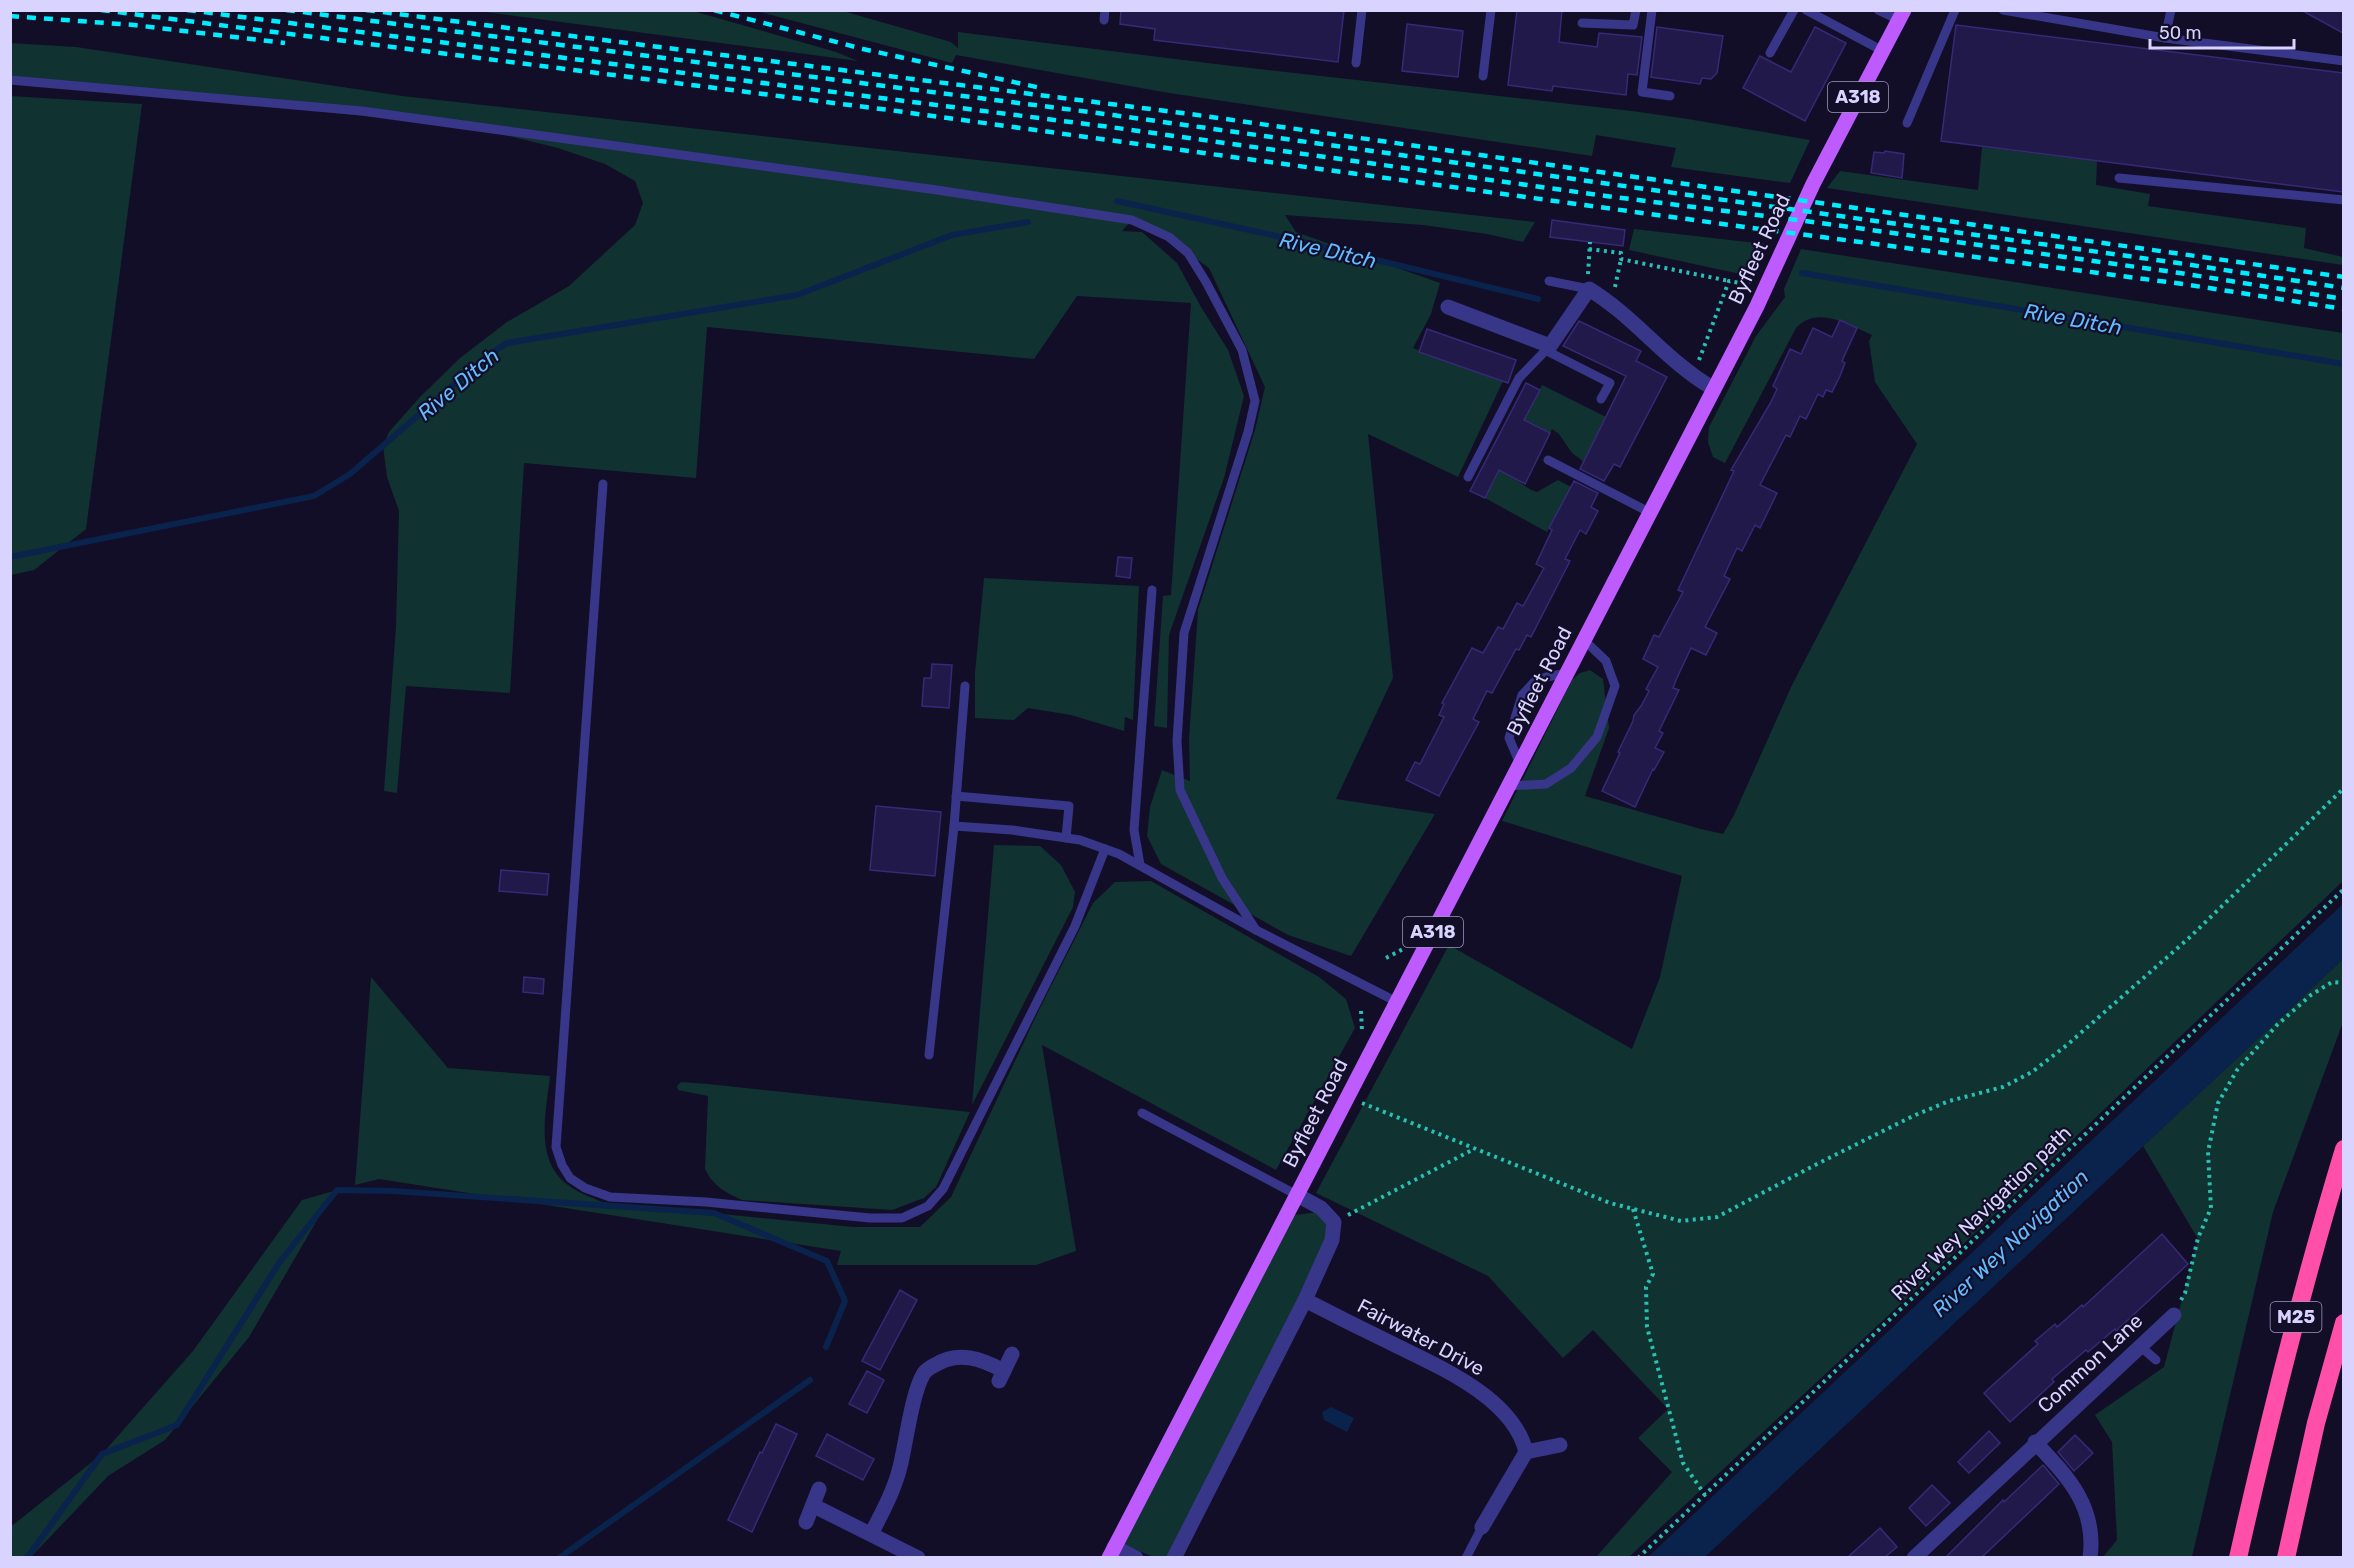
<svg xmlns="http://www.w3.org/2000/svg" width="2354" height="1568" viewBox="0 0 2354 1568" font-family="Rubik,sans-serif">
	<style>
		.green { fill: #103230 }
		.water { fill: #09234c }
		.lines { fill: none; stroke-linecap: round; stroke-linejoin: round }
		.stream { stroke: #09234c; stroke-width: 6 }
		.building { fill: #21194a; stroke: #372977; stroke-width: 1.5 }
		.path { stroke: #27c0b3; stroke-width: 4; stroke-dasharray: 3 4.5; stroke-linecap: butt }
		.service { stroke: #373689; stroke-width: 9 }
		.minor { stroke: #373689; stroke-width: 15 }
		.primary { stroke: #be5bff; stroke-width: 15 }
		.motorway { stroke: #ff4fa8; stroke-width: 18 }
		.rail { stroke: #00ecff; stroke-width: 4.5; stroke-dasharray: 9 8; stroke-linecap: butt }
		.labels { text-anchor: middle; dominant-baseline: central; stroke-width: 4.5; stroke-linejoin: round; paint-order: stroke }
		.shield { fill: #120e28; stroke: #9d99be; stroke-width: 1.5 }
		.shield-label { font-size: 18px; font-weight: bold; fill: #d8d4ff }
		.street-label { font-size: 20px; fill: #d8d4ff; stroke: #120e28 }
		.water-label { font-size: 21px; font-style: italic; fill: #62baff; stroke: #120e28 }
	</style>
	<rect width="100%" height="100%" fill="#120e28"/>
	<g class="green">
		<path d="M478 11H693L836 52 858 61Z"/>
		<path d="M756 11H843L951 42 958 48V32L1224 65 1632 111 1688 119 1810 140 1790 183 1671 167 1676 148 1596 135 1592 156 1169 93 956 55 952 63Z"/>
		<path d="M10 43 76 47 402 96 1535 222 1523 242 1487 234 1423 225 1285 215 1296 232 1440 283 1431 314 1413 348 1503 381 1458 477 1368 434 1393 678 1336 799 1435 814 1351 956 1288 935 1161 864 1147 836 1150 807 1162 770 1190 781 1189 739 1198 610 1255 430 1265 387 1209 268 1188 253 1132 220 1122 231 1142 232 1177 263 1201 307 1228 350 1244 396 1224 478 1169 635 1167 728 1154 726 1163 596 1171 595 1191 303 1077 296 1034 359 707 327 696 478 524 463 510 693 406 686 397 793 384 791 396 627 399 511 387 477 383 446 389 432 420 397 460 358 507 322 569 286 635 225 643 203 635 181 605 164 558 148 473 127 11 80Z"/>
		<path d="M10 96 142 104 86 529 34 570 11 575Z"/>
		<path d="M1982 147 2097 161 2096 185 2150 194 2148 206 2306 228 2304 248 2343 257V265L1827 188 1840 171 1978 190Z"/>
		<path d="M1634 229 1765 244 1745 275 1629 250Z"/>
		<path d="M1801 249 2343 333V881L1908 1297 1629 1557H1596L1672 1472 1638 1438 1668 1409 1593 1330 1563 1358 1488 1276 1316 1193 1449 945 1632 1049 1660 977 1682 876 1502 821 1572 680 1580 673 1590 670 1603 679 1609 728 1585 796 1701 829 1723 834 1734 815 1791 687 1917 444 1875 382 1869 341 1872 335C1848 325 1818 305 1796 328L1725 463 1713 457 1708 442 1709 427 1756 336 1785 297 1784 289Z"/>
		<path d="M1542 385 1606 417 1584 462 1572 453 1559 434 1552 429 1550 433 1535 426 1511 477C1519 481 1528 490 1537 492L1558 480 1571 487 1547 532 1485 498Z"/>
		<path d="M984 578 1139 586 1133 720 1125 717 1124 731 1071 715 1028 708 1014 720 975 718V673Z"/>
		<path d="M994 845 1040 846 1061 865 1075 892 1073 907 972 1105Z"/>
		<path d="M1151 881 1319 977 1346 999 1355 1028 1276 1170 1042 1045 1076 1251 1036 1265H837L841 1251 379 1179 355 1185 371 977 448 1068 550 1076C546 1112 534 1160 568 1185 578 1193 591 1197 602 1202L853 1227H920L951 1197 1038 1012 1093 903 1115 882Z"/>
		<path d="M2343 959V1022L2273 1212 2192 1557H2103L2117 1540 2112 1442 2095 1415 2164 1367 2198 1239 2143 1146Z"/>
		<path d="M681 1082 708 1084 970 1112 936 1187 924 1198 892 1210 742 1200C725 1192 713 1186 705 1169L708 1096 678 1090 677 1086Z"/>
		<path d="M334 1191 249 1337 165 1440 108 1476 31 1557H11V1523L13 1525 102 1454 193 1351 302 1200Z"/>
		<path d="M1319 1212 1334 1222 1174 1557H1153L1117 1541 1286 1216Z"/>
	</g>
	<g class="water">
		<path d="M2343 904V959L1705 1557H1648Z"/>
		<path d="M1331 1407 1354 1418 1347 1432 1324 1420 1322 1412Z"/>
	</g>
	<g class="lines">
		<g class="stream">
			<path d="M1117 201 1290 239 1538 299"/>
			<path d="M1802 273 2344 364"/>
			<path d="M10 557 314 496 350 474 487 356 507 343 797 295 952 235 1028 222"/>
			<path d="M27 1558 102 1454 177 1425 279 1263 337 1190 393 1191 714 1213 827 1261 845 1301 826 1347"/>
			<path d="M559 1558 810 1380"/>
		</g>
	</g>
	<g class="building">
		<path d="M1121 10H1344L1338 62 1154 40 1155 29 1120 24Z"/>
		<path d="M1517 10H1562L1559 42 1597 47 1599 33 1642 37 1637 75 1628 74 1626 95 1553 86 1552 91 1508 85Z"/>
		<path d="M2301 10H2343V33Z"/>
		<path d="M1407 24 1463 31 1458 77 1402 71Z"/>
		<path d="M1956 25 2343 73V192L1941 141Z"/>
		<path d="M1657 27 1723 36 1717 73 1711 79 1702 78 1700 84 1651 77Z"/>
		<path d="M1815 27 1846 43 1805 121 1743 88 1760 56 1791 72Z"/>
		<path d="M1885 151 1904 154 1902 178 1871 173 1874 152 1884 153Z"/>
		<path d="M1552 220 1625 230 1623 246 1550 237Z"/>
		<path d="M1840 320 1857 328 1842 361 1845 363 1840 376 1832 392 1826 390 1823 397 1818 394 1806 419 1800 416 1790 437 1786 435 1760 485 1777 493 1760 528 1755 525 1742 551 1737 548 1724 576 1730 579 1705 627 1717 633 1706 655 1691 648 1676 680 1673 688 1679 690 1659 731 1663 733 1655 748 1664 752 1654 770 1653 769 1635 807 1602 791 1620 753 1618 752 1633 721 1634 715 1641 706 1649 691 1646 689 1658 667 1643 659 1654 635 1659 637 1683 592 1678 590 1734 471 1731 470 1771 402 1777 389 1773 386 1790 349 1801 354 1813 328 1832 337Z"/>
		<path d="M1579 321 1641 351 1636 361 1667 377 1620 467 1614 464 1604 481 1580 469 1626 376 1563 346Z"/>
		<path d="M1427 329 1516 360 1508 383 1419 352Z"/>
		<path d="M1526 383 1540 390 1524 420 1550 433 1525 484 1499 470 1485 498 1470 491Z"/>
		<path d="M1574 481 1598 493 1591 507 1598 511 1586 534 1580 530 1565 559 1570 561 1531 637 1527 635 1519 650 1516 649 1492 693 1487 691 1473 719 1479 722 1439 796 1406 780 1415 762 1420 764 1444 717 1439 715 1444 704 1442 703 1472 648 1483 653 1498 627 1503 629 1517 603 1523 606 1544 568 1536 564 1552 530 1549 528Z"/>
		<path d="M1118 557 1132 558 1130 578 1116 576Z"/>
		<path d="M932 664 952 665 949 708 922 706 924 678H931Z"/>
		<path d="M876 806 941 812 935 876 870 870Z"/>
		<path d="M501 870 549 874 547 895 499 891Z"/>
		<path d="M524 977 544 979 543 994 523 992Z"/>
		<path d="M2162 1234 2188 1264 2116 1331 2115 1329 2088 1352 2086 1350 2052 1379 2054 1382 2010 1422 1984 1393 2038 1344 2035 1341 2055 1324 2057 1327 2082 1305 2083 1307Z"/>
		<path d="M900 1290 917 1300 880 1370 862 1361Z"/>
		<path d="M867 1371 884 1380 867 1413 849 1404Z"/>
		<path d="M776 1424 797 1434 752 1532 728 1520 760 1452 762 1453Z"/>
		<path d="M1989 1431 2000 1443 1969 1473 1958 1462Z"/>
		<path d="M827 1434 874 1459 863 1480 816 1456Z"/>
		<path d="M2075 1435 2093 1453 2074 1471 2058 1452Z"/>
		<path d="M2043 1465 2059 1484 1982 1557H1946L2003 1500 2004 1502Z"/>
		<path d="M1932 1485 1950 1503 1926 1526 1909 1508Z"/>
		<path d="M1880 1528 1897 1547 1885 1557H1848Z"/>
	</g>
	<g class="lines">
		<g class="path">
			<path d="M1589 249 1621 253V259L1729 281"/>
			<path d="M1588 274 1590 242"/>
			<path d="M1615 287 1621 259"/>
			<path d="M1699 360 1729 281 1746 284 1750 281"/>
			<path d="M1386 958 1405 948"/>
			<path d="M1361 1011 1362 1031"/>
			<path d="M1362 1103 1610 1203 1681 1221 1717 1217 1817 1164 1913 1116 1949 1101 2003 1087 2032 1072 2067 1045 2189 938 2344 788"/>
			<path d="M1633 1209 1653 1274 1646 1287 1647 1327 1683 1463 1705 1495"/>
			<path d="M1348 1215 1474 1149"/>
			<path d="M2181 1300 2185 1293 2198 1238 2211 1208 2208 1152 2218 1103 2237 1070 2277 1025 2311 995 2332 982 2344 983"/>
			<path d="M1638 1558 2344 889"/>
		</g>
		<g class="service">
			<path d="M1652 10 1642 92 1670 96"/>
			<path d="M1806 10 1883 51"/>
			<path d="M1878 10 1899 20"/>
			<path d="M2003 10 2165 38"/>
			<path d="M2171 10 2165 38 2344 61"/>
			<path d="M1104 20 1105 10"/>
			<path d="M1582 23 1633 25 1636 10"/>
			<path d="M1770 53 1794 10"/>
			<path d="M1356 63 1362 10"/>
			<path d="M1483 76 1491 10"/>
			<path d="M10 80 362 111 937 190 1132 220 1169 237 1188 253 1206 282 1242 350 1255 401 1248 432 1184 633 1177 741 1180 790 1222 878 1256 930"/>
			<path d="M1907 123 1955 10"/>
			<path d="M2119 178 2344 200"/>
			<path d="M1549 281 1589 289"/>
			<path d="M1545 350 1610 383 1601 399"/>
			<path d="M1548 460 1649 512"/>
			<path d="M1468 477 1519 378 1550 346"/>
			<path d="M603 484 556 1147 562 1165 570 1178 585 1188 610 1197 706 1202 870 1218H902L928 1206 943 1189 1075 926 1105 849"/>
			<path d="M1520 764 1509 738 1522 695 1537 679 1567 673"/>
			<path d="M1508 786 1546 784 1571 768 1597 737 1615 686 1606 661 1584 640"/>
			<path d="M956 796 1069 806 1066 838"/>
			<path d="M954 826 1012 830 1080 840 1119 854 1256 930 1397 1002"/>
			<path d="M1140 865 1134 830 1152 590"/>
			<path d="M929 1055 954 826 965 686"/>
			<path d="M1142 1113 1297 1195"/>
			<path d="M2140 1346 2156 1360"/>
			<path d="M1466 1558 1482 1527"/>
		</g>
		<g class="minor">
			<path d="M1448 307 1550 346 1589 289C1635 317 1667 362 1714 389"/>
			<path d="M1305 1300C1334 1315 1362 1329 1391 1343 1437 1366 1513 1397 1526 1452"/>
			<path d="M999 1381 1012 1354"/>
			<path d="M2035 1442C2067 1476 2097 1506 2090 1558"/>
			<path d="M814 1506 918 1558"/>
			<path d="M806 1522 819 1489"/>
			<path d="M1482 1527 1526 1452 1560 1445"/>
			<path d="M871 1534C882 1513 894 1491 900 1467 906 1443 912 1392 924 1373 927 1369 931 1367 935 1365 958 1350 982 1359 1004 1371"/>
			<path d="M1114 1547 1136 1558"/>
			<path d="M1174 1558 1305 1300 1332 1240 1334 1222 1321 1208 1297 1195"/>
			<path d="M1914 1558 2174 1315"/>
		</g>
		<path class="primary" d="M1109 1558 1757 306 1813 184 1904 10"/>
		<g class="motorway">
			<path d="M2238 1558C2269 1420 2303 1284 2344 1149"/>
			<path d="M2286 1558 2316 1423 2344 1323"/>
		</g>
		<g class="rail">
			<path d="M101 10 889 110 1745 227 2183 284 2344 309"/>
			<path d="M187 10 1110 127 1606 196 1821 223 2180 273 2344 299"/>
			<path d="M286 10 1113 115 2178 263 2344 288"/>
			<path d="M366 10 1190 114 2344 277"/>
			<path d="M714 10 863 49 1041 88"/>
			<path d="M10 16 134 25 285 43"/>
		</g>
	</g>
	<g class="labels">
		<g class="shield">
			<rect x="1828" y="82" width="60" height="30" rx="4.5"/>
			<rect x="1403" y="917" width="60" height="30" rx="4.5"/>
			<rect x="2270.5" y="1302" width="51" height="30" rx="4.5"/>
		</g>
		<g class="shield-label">
			<text x="1858" y="97">A318</text>
			<text x="1433" y="932">A318</text>
			<text x="2296" y="1317">M25</text>
		</g>
		<g class="street-label">
			<text transform="translate(1759 249) rotate(-65)">Byfleet Road</text>
			<text transform="translate(1539 681) rotate(-63)">Byfleet Road</text>
			<text transform="translate(1315 1113) rotate(-63)">Byfleet Road</text>
			<text transform="translate(1981 1213) rotate(-44)">River Wey Navigation path</text>
			<text transform="translate(1421 1337) rotate(28)">Fairwater Drive</text>
			<text transform="translate(2090 1363) rotate(-43)">Common Lane</text>
		</g>
		<g class="water-label">
			<text transform="translate(1328 250) rotate(13)">Rive Ditch</text>
			<text transform="translate(2073 319) rotate(10)">Rive Ditch</text>
			<text transform="translate(458 384) rotate(-40)">Rive Ditch</text>
			<text transform="translate(2010 1243) rotate(-43)">River Wey Navigation</text>
		</g>
	</g>
	<rect width="2354" height="1568" fill="none" stroke="#d8d4ff" stroke-width="24"/>
	<path d="M2150 39v9h144v-9" fill="none" stroke="#d8d4ff" stroke-width="3"/>
	<text x="2159" y="39" font-size="18" fill="#d8d4ff" stroke="#120e28" stroke-width="4.5" paint-order="stroke">50 m</text>
</svg>
